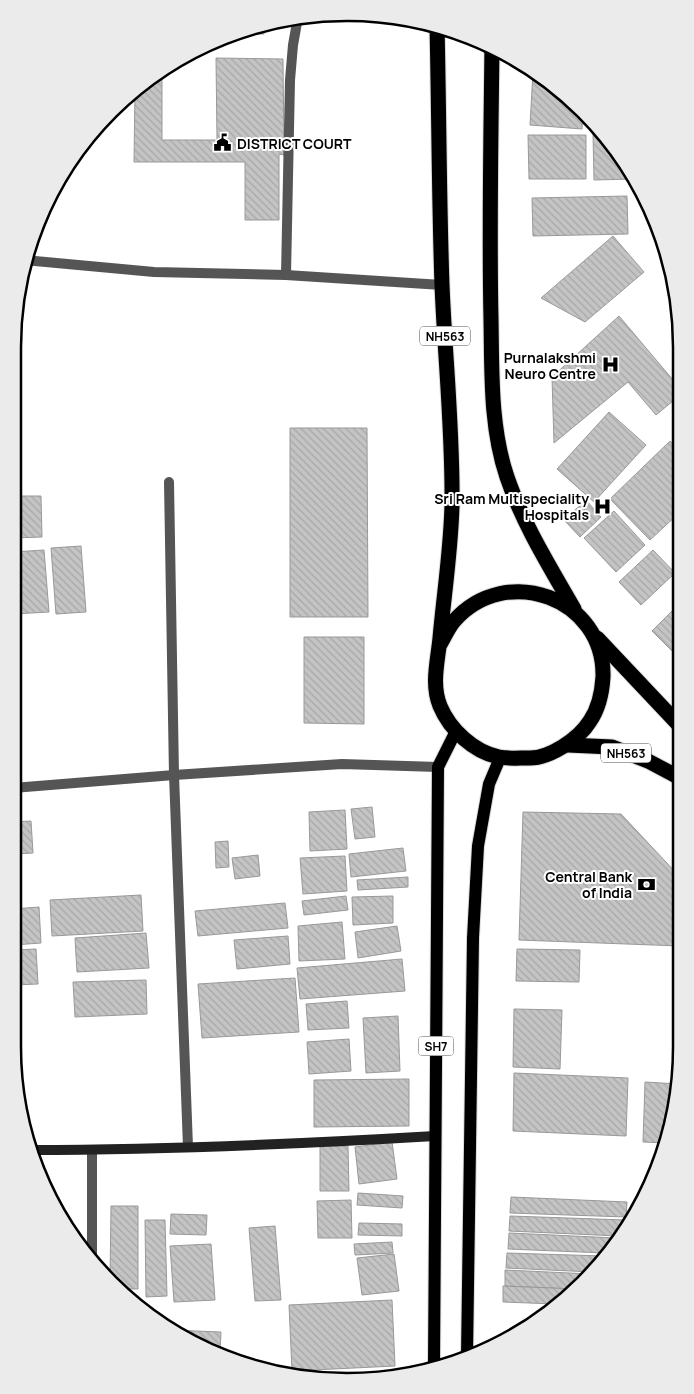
<svg xmlns="http://www.w3.org/2000/svg" width="694" height="1394" viewBox="0 0 694 1394" font-family="Manrope,sans-serif">
	<style>
		.building { fill: url(#building-back-hatch); stroke: #999 }
		.lines { fill: none; stroke-linecap: round; stroke-linejoin: round }
		.primary-casing { stroke: #dbdbdb; stroke-width: 14 }
		.highway-casing { stroke: #dbdbdb; stroke-width: 17 }
		.lane { stroke: #555; stroke-width: 10 }
		.street { stroke: #555; stroke-width: 10 }
		.secondary { stroke: #222; stroke-width: 10 }
		.primary { stroke: #000; stroke-width: 12 }
		.highway { stroke: #000; stroke-width: 15 }
		.labels { text-anchor: middle; dominant-baseline: central; stroke-width: 4; stroke-linejoin: round; paint-order: stroke }
		.shield { fill: #fff; stroke: #4c4c4c; stroke-width: 1 }
		.shield-label { font-size: 12px; font-weight: bold; fill: #000 }
		.poi-label { font-size: 14px; font-weight: bold; fill: #000; stroke: #fff; text-anchor: end }
		.rim { fill: none; stroke: #000; stroke-width: 2.5 }
	</style>
	<defs>
		<pattern id="building-back-hatch" width="6" height="6" patternUnits="userSpaceOnUse" patternTransform="scale(1.25)"><rect width="6" height="6" fill="#c4c4c4"/><path d="M-1 5l2 2M0 0l6 6M5-1l2 2" fill="none" stroke="#a7a7a7"/></pattern>
	</defs>
	<rect width="100%" height="100%" fill="#fff"/>
	<g class="building">
		<path d="M264 25V34H232L239 30Z"/>
		<path d="M216 58 283 59 284 155 279 154V220H245V162H134L135 90 162 70V140H217Z"/>
		<path d="M533 72 567 95 583 112 582 129 530 125Z"/>
		<path d="M593 134H604L613 144 633 179 594 180Z"/>
		<path d="M528 135H586V179H529Z"/>
		<path d="M627 196 628 234 533 236 532 198Z"/>
		<path d="M613 236 644 272 585 322 541 298Z"/>
		<path d="M619 316 679 387V396L656 415 628 382 554 443 552 377Z"/>
		<path d="M609 412 646 445 594 502 557 469Z"/>
		<path d="M290 428H367L368 617H290Z"/>
		<path d="M670 441 679 451V513L650 540 610 499Z"/>
		<path d="M13 496H41L42 537 13 538Z"/>
		<path d="M586 500 601 517 580 537 564 520Z"/>
		<path d="M614 511 645 545 616 572 584 538Z"/>
		<path d="M81 546 86 612 56 614 51 548Z"/>
		<path d="M44 550 49 612 13 614V552Z"/>
		<path d="M653 550 675 573 641 605 619 582Z"/>
		<path d="M679 604 680 649 675 654 652 631Z"/>
		<path d="M304 637H364V724L304 723Z"/>
		<path d="M13 658H21L20 690H13Z"/>
		<path d="M372 807 375 837 355 839 351 809Z"/>
		<path d="M345 810 347 849 310 851 309 812Z"/>
		<path d="M523 812 621 814 680 877V946L519 940Z"/>
		<path d="M31 821 33 853 13 854V822Z"/>
		<path d="M228 841 229 867 216 868 215 842Z"/>
		<path d="M403 848 406 871 351 877 349 854Z"/>
		<path d="M258 855 260 876 235 879 232 858Z"/>
		<path d="M345 856 347 891 303 894 300 858Z"/>
		<path d="M408 877V887L358 890 357 880Z"/>
		<path d="M141 895 143 931 52 936 50 900Z"/>
		<path d="M346 896 348 910 304 915 302 901Z"/>
		<path d="M393 896V923L353 925 352 897Z"/>
		<path d="M285 903 288 928 198 936 195 911Z"/>
		<path d="M39 907 41 943 13 945V909Z"/>
		<path d="M342 922 345 959 299 961 298 926Z"/>
		<path d="M397 926 401 951 358 958 355 932Z"/>
		<path d="M146 933 149 968 77 972 75 938Z"/>
		<path d="M288 936 290 964 237 969 234 940Z"/>
		<path d="M36 949 38 984 13 985V950Z"/>
		<path d="M517 949 580 950 579 982 516 981Z"/>
		<path d="M402 959 405 991 300 999 297 968Z"/>
		<path d="M295 978 299 1032 202 1038 198 984Z"/>
		<path d="M146 980 147 1014 75 1017 73 982Z"/>
		<path d="M347 1001 349 1028 308 1030 306 1004Z"/>
		<path d="M514 1009 562 1010 560 1069 513 1067Z"/>
		<path d="M398 1016 400 1071 366 1073 363 1018Z"/>
		<path d="M349 1039 351 1071 309 1074 307 1042Z"/>
		<path d="M514 1073 628 1078 626 1136 513 1131Z"/>
		<path d="M409 1079V1126L314 1127V1080Z"/>
		<path d="M645 1082 678 1084 670 1133 667 1143 643 1142Z"/>
		<path d="M392 1142 397 1179 359 1184 355 1147Z"/>
		<path d="M320 1146H348L349 1191H320Z"/>
		<path d="M358 1193 403 1196 402 1208 357 1205Z"/>
		<path d="M511 1197 627 1202 626 1217 510 1213Z"/>
		<path d="M351 1200 352 1238H318L317 1201Z"/>
		<path d="M111 1206H138V1289H118L110 1281Z"/>
		<path d="M171 1214 207 1215 206 1235 170 1234Z"/>
		<path d="M510 1216 626 1220V1224L618 1236 509 1231Z"/>
		<path d="M145 1220H165L167 1296 146 1297Z"/>
		<path d="M359 1223 402 1224V1236L358 1235Z"/>
		<path d="M275 1226 281 1300 255 1301 249 1228Z"/>
		<path d="M509 1233 616 1238 605 1253 508 1249Z"/>
		<path d="M392 1242 393 1253 355 1255 354 1244Z"/>
		<path d="M211 1244 215 1300 174 1302 170 1246Z"/>
		<path d="M507 1253 603 1256 592 1272 506 1268Z"/>
		<path d="M394 1254 399 1291 362 1295 357 1258Z"/>
		<path d="M505 1270 591 1274 584 1283 576 1289 505 1286Z"/>
		<path d="M503 1286 576 1289 555 1304 503 1302Z"/>
		<path d="M392 1300 395 1366 292 1371 289 1305Z"/>
		<path d="M170 1330 221 1332 220 1352 180 1337Z"/>
	</g>
	<g class="lines">
		<defs>
			<g id="primary">
				<path d="M467 1356 473 938 478 846 489 784 500 758"/>
				<path d="M434 1365 438 767 456 731"/>
			</g>
			<g id="highway">
				<path d="M437 25C439 112 439 199 442 285 445 359 453 432 452 505 451 549 444 594 440 638 438 660 431 684 440 706 450 730 474 752 499 757 508 759 519 758 528 758 549 759 579 739 590 721 599 708 602 693 603 677 605 598 506 562 454 621 448 628 444 638 439 646"/>
				<path d="M492 46C491 137 489 228 491 319 492 372 490 427 507 477 523 524 550 567 574 609"/>
				<path d="M597 638 680 726"/>
				<path d="M568 745 612 747 648 761 680 778"/>
			</g>
		</defs>
		<use href="#primary" class="primary-casing"/>
		<use href="#highway" class="highway-casing"/>
		<path class="lane" d="M286 275 290 80 293 45 298 17"/>
		<g class="street">
			<path d="M24 260 154 272 286 275 442 285"/>
			<path d="M169 482 174 775 188 1147"/>
			<path d="M13 788 174 775 342 764 438 767"/>
			<path d="M92 1150V1262"/>
		</g>
		<path class="secondary" d="M30 1150C165 1150 300 1144 435 1136"/>
		<use href="#primary" class="primary"/>
		<use href="#highway" class="highway"/>
	</g>
	<defs>
		<symbol id="civic-bare" viewBox="-9 -9 18 18"><path d="M-.6-6.5H3V-4.5H.6V-3L4-1V1h2V6H-6V1h2V-1L-.6-3ZM-1.2 2.5V6h2.4V2.5Z" fill="#000" stroke="#fff" stroke-width="2.5" paint-order="stroke"/></symbol>
		<symbol id="hospital-bare" viewBox="-9 -9 18 18"><path d="M-5-5h3v3.5h4V-5h3V5h-3V1.5h-4V5h-3Z" fill="#000" stroke="#fff" stroke-width="2.5" paint-order="stroke"/></symbol>
		<symbol id="bank-bare" viewBox="-9 -9 18 18"><path d="M-6-4H6V4H-6ZM0-2.3a2.3 2.3 0 1 0 0 4.6a2.3 2.3 0 1 0 0-4.6Z" fill="#000" stroke="#fff" stroke-width="2.5" paint-order="stroke"/></symbol>
	</defs>
	<g fill-rule="evenodd">
		<use href="#civic-bare" x="210" y="130" width="25" height="25"/>
		<use href="#hospital-bare" x="598" y="352" width="25" height="25"/>
		<use href="#hospital-bare" x="590" y="494" width="25" height="25"/>
		<use href="#bank-bare" x="634" y="872" width="25" height="25"/>
	</g>
	<g class="labels">
		<g class="shield">
			<rect x="420" y="326.5" width="50" height="19" rx="4"/>
			<rect x="601" y="743.5" width="50" height="19" rx="4"/>
			<rect x="418.5" y="1036.5" width="35" height="19" rx="4"/>
		</g>
		<g class="shield-label">
			<text x="445" y="336">NH563</text>
			<text x="626" y="753">NH563</text>
			<text x="436" y="1046">SH7</text>
		</g>
		<g class="poi-label">
			<text x="237" y="143" text-anchor="start">DISTRICT COURT</text>
			<text x="596" y="357">Purnalakshmi<tspan x="596" dy="16">Neuro Centre</tspan></text>
			<text x="589" y="498">Sri Ram Multispeciality<tspan x="589" dy="16">Hospitals</tspan></text>
			<text x="632" y="876">Central Bank<tspan x="632" dy="16">of India</tspan></text>
		</g>
	</g>
	<path d="M0 0H694V1394H0ZM347 21H347A326 326 0 0 1 673 347V1047A326 326 0 0 1 347 1373H347A326 326 0 0 1 21 1047V347A326 326 0 0 1 347 21Z" fill="#ebebeb" fill-rule="evenodd"/>
	<path class="rim" d="M347 21H347A326 326 0 0 1 673 347V1047A326 326 0 0 1 347 1373H347A326 326 0 0 1 21 1047V347A326 326 0 0 1 347 21Z"/>
</svg>
